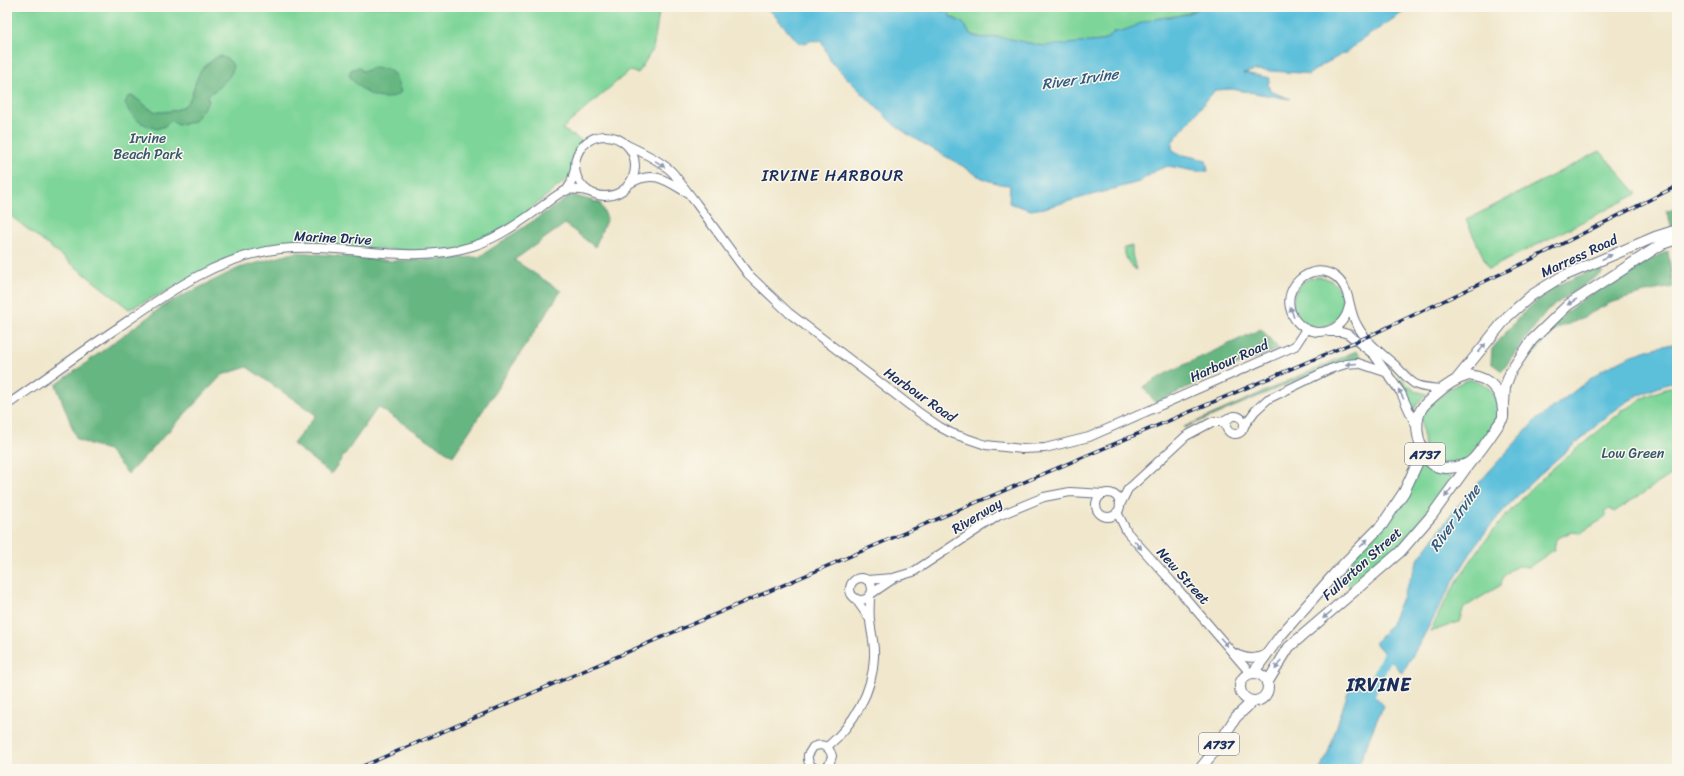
<svg xmlns="http://www.w3.org/2000/svg" width="1684" height="776" viewBox="0 0 1684 776" font-family="Sriracha,sans-serif">
	<style>
		.green { fill: #7ed599; stroke: #4c827c }
		.forest { fill: #66b681; stroke: #407270 }
		.water { fill: #5dc0db; stroke: #3c789c }
		.lines { fill: none; stroke-linecap: round; stroke-linejoin: round }
		.river { stroke: #5dc0db; stroke-width: 11 }
		.minor-casing { stroke: #666f84; stroke-width: 10 }
		.major-casing { stroke: #666f84; stroke-width: 12 }
		.minor { stroke: #fff; stroke-width: 8 }
		.major { stroke: #fff; stroke-width: 10 }
		.rail-casing { stroke: #1b2f5e; stroke-width: 3.5 }
		.rail { stroke: #fbf7ec; stroke-width: 2; stroke-dasharray: 6; stroke-linecap: butt }
		.oneway { fill: #8d97ae }
		.labels { text-anchor: middle; dominant-baseline: central; stroke-width: 3; stroke-linejoin: round; paint-order: stroke }
		.shield { fill: #fbf7ec; stroke: #5e6b89; stroke-width: 1 }
		.shield-label { font-size: 13px; font-weight: bold; fill: #1b2f5e }
		.park-label { font-size: 14px; fill: #34586d; stroke: #fbf7ec }
		.street-label { font-size: 14px; fill: #1b2f5e; stroke: #fbf7ec }
		.water-label { font-size: 15px; font-style: italic; fill: #2f5a84; stroke: #fbf7ec }
		.quarter-label { font-size: 16px; letter-spacing: 1px; fill: #1b2f5e; stroke: #fbf7ec }
		.district-label { font-size: 18px; font-weight: bold; letter-spacing: 1px; fill: #1b2f5e; stroke: #fbf7ec }
	</style>
	<rect width="100%" height="100%" fill="#fbf7ec"/>
	<filter id="ink" filterUnits="userSpaceOnUse"><feTurbulence type="fractalNoise" baseFrequency=".025" numOctaves="2"/><feDisplacementMap in="SourceGraphic" scale="8" xChannelSelector="R" yChannelSelector="G"/><feConvolveMatrix kernelMatrix="1 2 1 2 8 2 1 2 1" color-interpolation-filters="sRGB"/></filter>
	<filter id="wash" filterUnits="userSpaceOnUse"><feTurbulence type="fractalNoise" baseFrequency=".012" numOctaves="4" result="noise"/><feDisplacementMap in="SourceGraphic" scale="16" xChannelSelector="R" yChannelSelector="G"/><feGaussianBlur stdDeviation="0.9" result="paint"/><feColorMatrix in="noise" values="0 0 0 0 0 0 0 0 0 0 0 0 0 0 0 0 0 1.4 0 .05"/><feComposite in="paint" operator="in"/></filter>
	<g filter="url(#wash)">
		<rect width="100%" height="100%" fill="#f0e7cc"/>
		<g class="green">
			<path d="M7 7H660L653 49 638 73 629 71 562 129 586 143C578 153 575 160 576 172L514 222 475 246 446 252 287 246 230 261 129 309 7 213Z"/>
			<path d="M934 7H1201C1184 19 1162 15 1144 22 1134 26 1125 32 1114 32L1108 38 1102 41 1087 42 1050 47 998 37 983 38 970 34 963 23Z"/>
			<path d="M1600 151 1637 194 1489 269 1466 220Z"/>
			<path d="M1132 246V254L1136 270C1128 263 1125 258 1124 248Z"/>
			<circle cx="1318" cy="302" r="25"/>
			<path d="M1401 379 1415 391 1427 394 1421 399 1412 412 1397 383Z"/>
			<path d="M1467 380C1486 379 1502 397 1498 417 1497 423 1467 462 1460 464 1454 466 1444 464 1438 464L1425 448 1421 419 1428 406 1454 386Z"/>
			<path d="M1677 386V471L1614 512 1610 509 1604 511 1606 517 1580 533 1571 532 1556 539 1554 550 1529 567 1518 566 1510 570 1504 576 1501 585 1465 607 1463 610 1459 622 1430 632C1455 577 1492 527 1536 484 1560 460 1589 440 1615 417L1618 416 1621 410C1631 408 1638 401 1647 396 1656 392 1667 388 1677 386Z"/>
			<path d="M1422 464C1432 474 1443 477 1456 477L1445 493 1398 548 1350 587 1338 573 1349 564Z"/>
		</g>
		<g class="forest">
			<path d="M219 56C250 64 221 86 207 96L209 101 193 122 178 125 170 120 165 126 157 129C141 124 131 119 125 103L128 97 133 96C139 100 144 105 150 109 157 113 163 112 171 111 199 106 189 83 204 67 208 63 214 59 219 56Z"/>
			<path d="M358 67 361 69V71L369 70 370 68 388 69 395 75 401 92C383 107 359 91 349 75L351 70Z"/>
			<path d="M572 195 600 203 607 218 595 247 565 224 514 260 561 291 453 456 378 407 331 474 293 444 316 415 247 367 222 375 128 474 108 450 77 440 56 385 166 304 239 268 297 252 392 261 479 257Z"/>
			<path d="M1677 209V227L1672 228 1666 211Z"/>
			<path d="M1668 251 1673 287 1651 291 1610 303 1574 322 1557 328 1530 357V351C1540 340 1550 327 1561 317 1592 289 1630 269 1668 251Z"/>
			<path d="M1597 268 1603 272 1547 310 1502 371 1491 363 1492 349 1520 316 1551 288Z"/>
			<path d="M1261 329 1279 349 1226 369 1155 403 1143 387 1167 373Z"/>
			<path d="M1356 351 1362 357 1299 379 1184 428V427Z"/>
		</g>
		<g class="water">
			<path d="M767 7H934L942 11 949 10 950 17 963 23 970 34 977 37 983 38 998 37 1006 38 1043 46 1102 41 1108 38 1114 32C1124 32 1134 26 1144 22 1162 15 1184 19 1201 7H1411L1360 41 1347 52 1322 65 1308 75 1301 73 1256 70 1244 73 1270 78 1268 85 1270 91 1290 99 1231 89 1215 90 1172 142V149L1179 154 1206 160 1208 171H1195L1168 166 1157 170 1139 182 1044 208 1031 210 1009 203 1010 185C996 185 977 177 966 168L912 137 893 124 831 62 821 40 815 42 814 40 800 44Z"/>
			<path d="M1677 343V381C1661 386 1647 391 1632 399 1614 409 1598 424 1582 438 1543 470 1503 505 1474 548 1447 588 1428 632 1402 673L1375 643 1390 626 1419 558 1455 509 1535 421 1602 370 1630 356 1654 348Z"/>
			<path d="M1356 675 1384 706C1372 726 1367 749 1356 769H1320L1327 756 1351 683Z"/>
		</g>
		<g class="lines">
			<path class="river" d="M1365 704 1393 643"/>
		</g>
	</g>
	<g filter="url(#ink)">
		<g class="lines">
			<defs>
				<g id="minor">
					<circle cx="605" cy="166" r="30"/>
					<path d="M627 145C640 151 663 162 673 173 681 183 688 193 696 203L748 274 789 313 917 411 940 427 951 433 986 445 1022 449 1045 448 1089 437 1295 346 1306 329"/>
					<path d="M629 184C652 170 664 179 684 191"/>
					<path d="M566 191 571 183 575 169"/>
					<path d="M1349 306C1348 310 1347 314 1345 317 1331 341 1296 335 1290 308 1284 283 1315 260 1336 277 1351 289 1348 308 1356 323 1364 340 1381 353 1395 365 1401 371 1407 379 1415 384 1421 388 1434 388 1441 389"/>
					<path d="M1329 332H1341L1348 334 1374 355 1401 393 1417 428"/>
					<path d="M7 405C43 380 79 354 116 329 166 294 217 256 280 249 344 242 409 266 473 246 496 239 518 224 537 210 546 204 557 193 567 190 574 189 583 190 590 192"/>
					<circle cx="1235" cy="425" r="9"/>
					<path d="M1244 426 1255 411 1268 399 1330 369 1346 364 1358 363 1388 373"/>
					<circle cx="1108" cy="505" r="12"/>
					<path d="M1120 505 1128 489 1134 484 1186 436 1212 422H1221L1228 418"/>
					<path d="M1117 512 1127 532 1171 581 1250 673"/>
					<circle cx="861" cy="589" r="11"/>
					<path d="M867 580 893 578 913 572 998 516 1044 497 1070 492 1104 494"/>
					<path d="M871 594 893 579"/>
					<path d="M855 598 869 618"/>
					<path d="M1234 653C1246 659 1256 660 1267 654"/>
					<path d="M827 747C853 725 873 692 874 657 875 644 871 633 870 620 869 612 870 604 870 596"/>
					<path d="M817 769C810 767 807 762 808 755L813 747C822 743 829 746 832 756L829 765 823 769"/>
				</g>
				<g id="major">
					<path d="M1469 375C1492 378 1505 394 1503 418 1496 428 1479 455 1470 462 1466 465 1461 466 1456 467 1449 468 1442 469 1435 466 1419 456 1412 423 1422 408 1425 403 1431 399 1435 395 1446 385 1455 379 1469 375Z"/>
					<path d="M1457 379 1508 316 1532 295 1561 277 1655 237 1677 230"/>
					<path d="M1504 404 1505 387 1511 371 1532 340 1568 305 1662 244 1677 239"/>
					<circle cx="1254" cy="687" r="14"/>
					<path d="M1253 673 1281 635 1337 571 1382 525 1404 492 1423 451"/>
					<path d="M1267 683 1289 647 1400 552 1432 515 1471 461"/>
					<path d="M1200 769 1213 753 1236 717 1252 702"/>
				</g>
			</defs>
			<use href="#minor" class="minor-casing"/>
			<use href="#major" class="major-casing"/>
			<use href="#minor" class="minor"/>
			<use href="#major" class="major"/>
			<defs>
				<path id="rail" d="M356 769 890 539 1371 335 1528 261 1677 186"/>
			</defs>
			<use href="#rail" class="rail-casing"/>
			<use href="#rail" class="rail"/>
		</g>
		<defs><path id="oneway-solid" d="M-6-.8H1V-3.2L6.5 0L1 3.2V.8H-6Z"/></defs>
		<g class="oneway">
			<use href="#oneway-solid" transform="translate(660 164) rotate(34)"/>
			<use href="#oneway-solid" transform="translate(1607 257) rotate(-24)"/>
			<use href="#oneway-solid" transform="translate(1572 302) rotate(148)"/>
			<use href="#oneway-solid" transform="translate(1292 312) rotate(-109)"/>
			<use href="#oneway-solid" transform="translate(1482 348) rotate(-51)"/>
			<use href="#oneway-solid" transform="translate(1351 364) rotate(175)"/>
			<use href="#oneway-solid" transform="translate(1401 394) rotate(-118)"/>
			<use href="#oneway-solid" transform="translate(1448 493) rotate(126)"/>
			<use href="#oneway-solid" transform="translate(1364 543) rotate(-46)"/>
			<use href="#oneway-solid" transform="translate(1138 545) rotate(49)"/>
			<use href="#oneway-solid" transform="translate(1327 615) rotate(140)"/>
			<use href="#oneway-solid" transform="translate(1224 642) rotate(49)"/>
			<use href="#oneway-solid" transform="translate(1278 665) rotate(121)"/>
		</g>
	</g>
	<g class="labels">
		<g class="shield">
			<rect x="1405" y="443" width="40" height="22" rx="3"/>
			<rect x="1199" y="733" width="40" height="22" rx="3"/>
		</g>
		<g class="shield-label">
			<text x="1425" y="454">A737</text>
			<text x="1219" y="744">A737</text>
		</g>
		<g class="park-label">
			<text x="148" y="138">Irvine<tspan x="148" dy="16">Beach Park</tspan></text>
			<text x="1633" y="453">Low Green</text>
		</g>
		<g class="street-label">
			<text transform="translate(333 238) rotate(3)">Marine Drive</text>
			<text transform="translate(1579 256) rotate(-25)">Marress Road</text>
			<text transform="translate(1229 361) rotate(-24)">Harbour Road</text>
			<text transform="translate(920 395) rotate(35)">Harbour Road</text>
			<text transform="translate(977 516) rotate(-31)">Riverway</text>
			<text transform="translate(1362 564) rotate(-42)">Fullerton Street</text>
			<text transform="translate(1183 576) rotate(48)">New Street</text>
		</g>
		<g class="water-label">
			<text transform="translate(1080 79) rotate(-8)">River Irvine</text>
			<text transform="translate(1455 518) rotate(-55)">River Irvine</text>
		</g>
		<g class="quarter-label">
			<text x="833" y="175">IRVINE HARBOUR</text>
		</g>
		<g class="district-label">
			<text x="1379" y="685">IRVINE</text>
		</g>
	</g>
	<rect width="1684" height="776" fill="none" stroke="#fbf7ec" stroke-width="24"/>
</svg>
